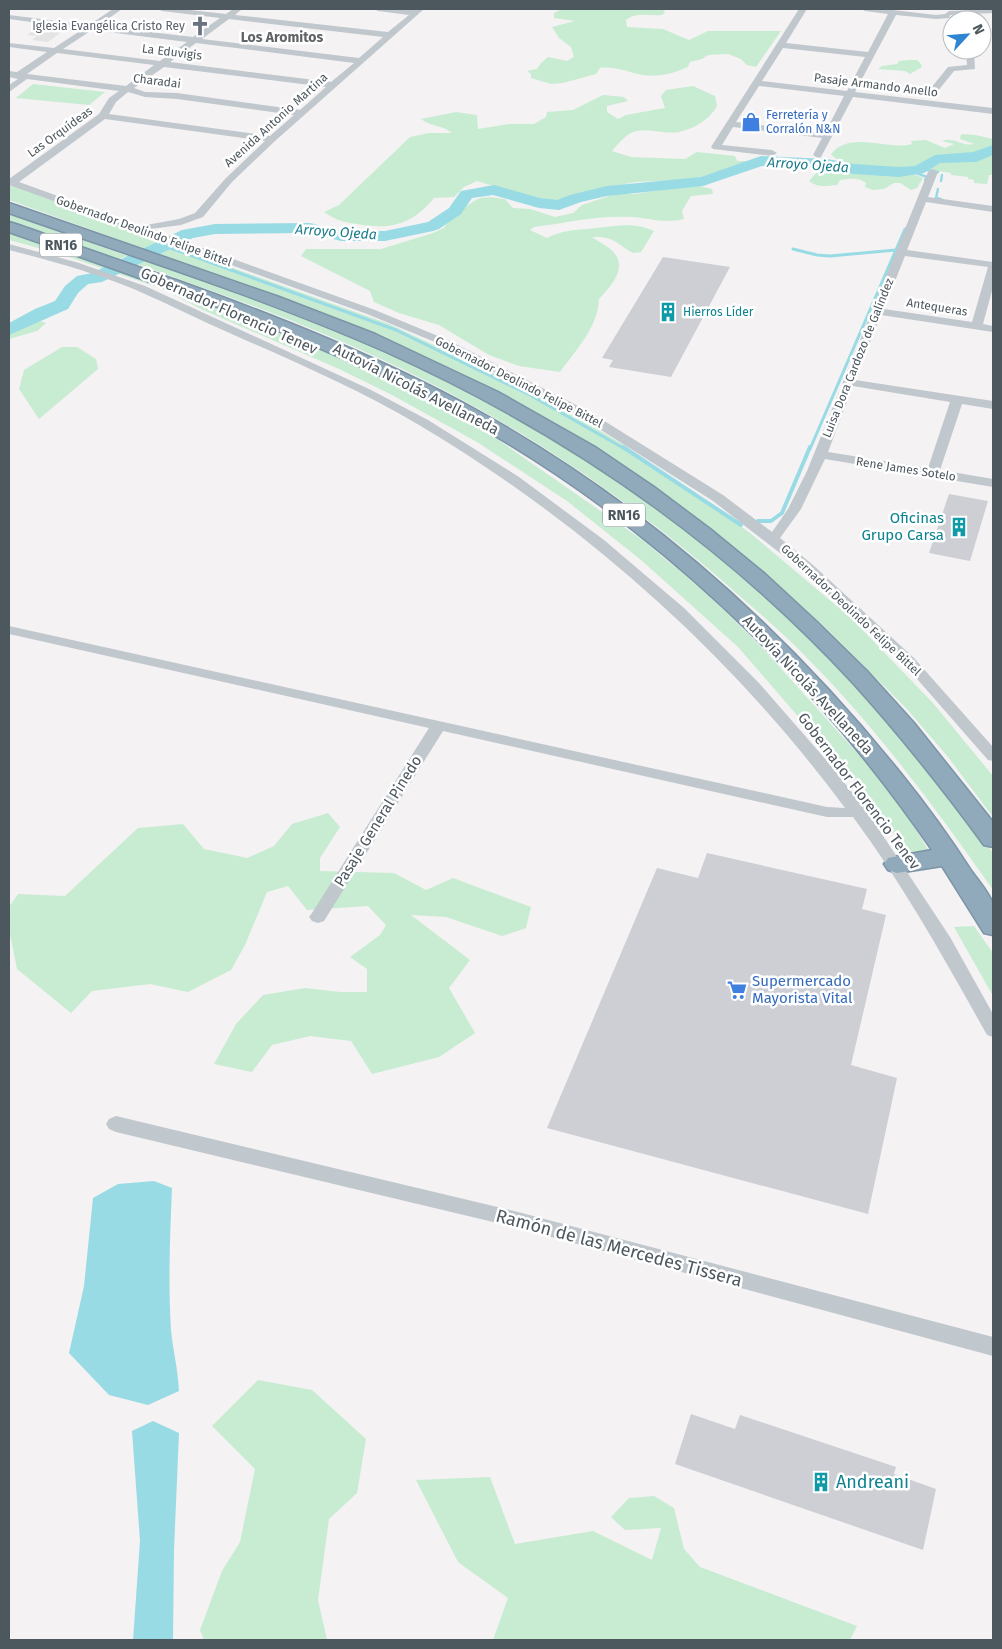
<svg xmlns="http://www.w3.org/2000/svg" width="1002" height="1649" viewBox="0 0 1002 1649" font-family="'Fira Sans',sans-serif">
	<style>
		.education { fill: #e5e4e4 }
		.green { fill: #c7ecd2 }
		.water { fill: #99dbe4 }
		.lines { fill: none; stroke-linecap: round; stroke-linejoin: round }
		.stream-far2 { stroke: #99dbe4; stroke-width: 2.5 }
		.stream-far1 { stroke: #99dbe4; stroke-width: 3 }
		.stream { stroke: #99dbe4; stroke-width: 4 }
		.river { fill: #99dbe4; fill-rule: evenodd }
		.building { fill: #cdcfd4 }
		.highway-casing { stroke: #7b94a6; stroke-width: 3 }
		.minor { fill: #c0c7cd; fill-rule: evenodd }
		.highway { fill: #90a9bb; fill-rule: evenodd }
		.labels { text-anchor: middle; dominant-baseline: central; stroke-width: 5; stroke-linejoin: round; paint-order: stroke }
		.far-worship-label { font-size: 12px; fill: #5b616d; stroke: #fff; text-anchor: end }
		.far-street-label { font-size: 12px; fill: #4c575e; stroke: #fff }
		.far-shop-label { font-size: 12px; fill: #366cbe; stroke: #fff; text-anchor: start }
		.far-culture-label { font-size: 12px; fill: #0d838f; stroke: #fff; text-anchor: start }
		.far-neighbourhood-label { font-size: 14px; font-weight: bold; fill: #5f6366; stroke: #fff }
		.far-water-label { font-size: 14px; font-style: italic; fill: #1b7d8b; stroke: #fff }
		.shield { fill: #fff; stroke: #82898e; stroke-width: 1 }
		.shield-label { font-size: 14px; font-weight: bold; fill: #4c575e }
		.street-label { font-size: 15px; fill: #4c575e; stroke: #fff }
		.culture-label { font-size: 15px; fill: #0d838f; stroke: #fff; text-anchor: end }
		.shop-label { font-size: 15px; fill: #366cbe; stroke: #fff; text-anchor: start }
		.near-street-label { font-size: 18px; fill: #4c575e; stroke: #fff }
		.near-culture-label { font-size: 18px; fill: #0d838f; stroke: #fff; text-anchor: start }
	</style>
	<rect width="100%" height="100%" fill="#f4f2f3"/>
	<path class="education" d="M49 28 64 30 48 42 32 40 37 36 27 35 32 31 43 33Z"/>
	<g class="green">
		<path d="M562 9H663L665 12 662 15C649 16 636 12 626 20L627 27 663 29 689 40 708 31H781L756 67 747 65 741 59 728 54 708 55 702 59 690 62 688 67C672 74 656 78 638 74 625 71 614 66 600 68L596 74 563 83 551 84 531 78V74L527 71 537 69 541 63 548 57 567 61 574 57 571 47 559 38 552 27 575 21 554 18V13Z"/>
		<path d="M908 60H917L921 64 922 67 910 74 905 71 878 69 882 66 897 64 899 61Z"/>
		<path d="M33 84 105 92 89 105 16 98Z"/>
		<path d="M693 86 715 96 717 106C710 119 694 129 679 132 663 135 644 125 629 134 623 138 616 146 612 151L631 157 685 159 697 152 735 156 737 161H750L695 179 636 182 592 190 564 200 554 201 516 193 477 181 464 187 454 197 434 198C412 225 390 230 357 224 342 222 336 220 324 212L339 205 410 137 429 133H452C443 125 431 127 421 119L456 112 477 115 478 129 509 124H534L546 117 547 112 573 110 603 95 624 97 628 101 607 106V112L618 119 626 115 665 108 661 96 666 90Z"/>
		<path d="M961 134 976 135 993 139V148C985 149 980 154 972 156 958 158 942 155 929 159 924 162 920 167 913 169 898 172 839 167 831 154 851 130 887 151 912 144L911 141 926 140 945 148 954 144 942 141C953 136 963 147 974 144L960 139Z"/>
		<path d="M993 152V175H989L987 184 974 183V180L968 179V177L951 175V173L926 169C943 158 958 162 978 158 983 157 988 154 993 152Z"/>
		<path d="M830 169 893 175 911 173 923 178 917 188 911 190 900 183H894L884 189 873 190 865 187 866 183C858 177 849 179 840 180L837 185C826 186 818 188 809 181L819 170Z"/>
		<path d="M9 185 164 240 161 242 389 324 538 394 624 445 750 533 851 618 933 703 993 776V817L948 757 906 708 826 628 785 591 726 544 598 450 538 413 461 373 396 343 281 298 9 200Z"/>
		<path d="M695 185 712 189 713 194 691 196 682 211 684 219C663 224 651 218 631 217 598 215 566 223 534 227L530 230 547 238C565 229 577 230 596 228 617 226 634 222 654 231L641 252 633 253C616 243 614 236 592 237 597 241 604 244 609 248 631 265 612 285 599 299 598 327 576 350 560 372L519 366 489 355 439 325 399 313 374 302 370 291 301 256 306 249H381L433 233 444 228C447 221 472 200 481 198 488 196 497 198 505 199L513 208 530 209 555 217 573 213 582 205 615 194H635Z"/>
		<path d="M9 214 125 255 146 259 149 258 336 329 432 372 576 450 673 519 764 594 863 690 953 797 993 853V890C937 810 879 731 810 661 789 639 765 618 742 598 634 501 513 420 381 359 302 322 219 293 137 264L127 259 126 256 117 260 9 222Z"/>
		<path d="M9 231 124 271 345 359 494 437 641 539 687 577 725 611 767 653 868 765 899 802 933 858H910L871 801 738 647 641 560 567 501 477 442 392 395 339 369 201 309 163 289 57 253 9 240Z"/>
		<path d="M37 320 46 323 37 331 9 339V335Z"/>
		<path d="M62 347H77L96 359 98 369 39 419 19 389 24 370Z"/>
		<path d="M328 813 340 827 320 858V871L394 873 426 890 453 878 531 907 526 928 502 936 446 917 411 915 470 960 449 988 475 1033 439 1057 372 1074 351 1041 310 1036 272 1045 252 1072 214 1064 236 1024 263 995 305 988 340 992H367V969L350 957 380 935 386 925 368 906 307 910 288 886 267 892 245 945 231 970 188 992 150 984 92 991 71 1013 17 969 9 929V907L18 894 65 896 138 828 183 824 204 849 247 858 274 846 292 824Z"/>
		<path d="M974 926 993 953V996L954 927Z"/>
		<path d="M258 1380 312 1390 366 1439 357 1493 329 1519 318 1600 327 1640H204L200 1630 222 1571 240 1542 255 1469 212 1426Z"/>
		<path d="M490 1477 515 1544 593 1531 652 1560 661 1528 625 1530 611 1517 629 1498 654 1496 674 1508 684 1549 700 1567 857 1626 850 1640H493L508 1598 458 1562 416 1480Z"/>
	</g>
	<g class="water">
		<path d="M154 1181 172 1188C170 1235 168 1283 171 1330 173 1351 178 1369 179 1391L148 1405 109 1395 69 1353 84 1286 93 1198 118 1184Z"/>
		<path d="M153 1421 179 1433 174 1550 173 1640H133L140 1541 132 1431Z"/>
	</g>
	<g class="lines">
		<g class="stream-far2">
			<path d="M921 169 938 172"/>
			<path d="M911 171 927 177 925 180"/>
			<path d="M941 181 942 175"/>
			<path d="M938 189 936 198 939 199"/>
		</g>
		<g class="stream-far1">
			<path d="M936 198 942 200"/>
			<path d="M165 246 396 330 530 395 625 449"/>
			<path d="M793 249 817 255 830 256 896 250"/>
			<path d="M810 449 905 229"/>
		</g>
		<g class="stream">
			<path d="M623 447 741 525"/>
			<path d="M758 521H771L782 513 810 447"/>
		</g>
		<path class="river" d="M993 145V155L976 162 940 163 924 173 899 177 854 174 827 169 762 166 703 186 607 196 581 202 559 210 539 208 493 195 472 198 461 214 439 229 433 231 385 241H341L310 233 215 234 193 238 102 282 88 284 78 293 68 309 9 335V323L35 309 55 301 65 286 77 276 92 273 182 230 215 224 310 223 341 231H385L428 222 449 208 461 191 494 185 540 198 557 200 570 195 607 186 701 177 761 156 827 159 854 164 899 167 915 166 935 155 973 152Z"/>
	</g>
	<g class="building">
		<path d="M663 257 730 267 671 377 609 367 613 360 602 358Z"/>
		<path d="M949 494 988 501 970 561 929 553Z"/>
		<path d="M707 853 867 889 862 909 886 915 851 1065 897 1078 868 1214 547 1128 657 868 698 878Z"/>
		<path d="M691 1414 735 1429 740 1415 896 1467 894 1474 936 1489 923 1550 675 1464Z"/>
	</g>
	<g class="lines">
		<defs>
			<g id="highway">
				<path d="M9 203 279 297 375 334 498 392 595 447 654 487 710 529 765 574 817 622 867 671 914 723 993 822V847L984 845C943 789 900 735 853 683 721 540 560 430 384 351 262 297 134 257 9 213Z"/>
				<path d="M9 222C29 228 49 236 69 243 105 255 140 268 176 280 279 317 382 358 478 411 642 502 784 628 902 775 927 806 950 838 972 872 979 881 989 893 993 904 996 913 993 926 993 935L984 933 942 866 897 873 888 870 884 864 888 858 932 850C812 675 650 520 462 417 319 339 163 286 9 232Z"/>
			</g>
		</defs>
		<use href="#highway" class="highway-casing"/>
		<g class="minor">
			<path d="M113 9H122L98 26 193 37 220 18 162 11 158 9H181L226 14 233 9H242L235 15 388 32 409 15 378 11 374 9 414 10 424 9 275 141 232 182 203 217 181 225 150 229 375 310 450 341 590 412 723 495 772 532 788 509 807 471 928 172 933 169 938 172 928 197 993 206V212L926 202 907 250 993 262V287L983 324 993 326V332L881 315 855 380 993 401V409L962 404 940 470 993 479V487L825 459 801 509 780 538 813 565 914 658 993 747V761L988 760 904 664 803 571 713 501 582 418 442 345 367 314 9 185V179L99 114 109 98 119 91 27 79 9 92V85L18 79 9 77V71L17 72 47 52 9 47V43L54 48 83 29 9 19V15L89 25ZM229 19 383 37 359 58 202 39ZM92 30 187 42 160 61 63 49ZM196 43 354 63 331 82 170 62ZM57 53 154 65 126 86 27 74ZM164 67 326 87 300 110 177 93 145 92 134 88ZM128 92 145 97 177 99 294 115 270 136 109 114 116 102ZM105 119 265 141 226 178 195 213 179 219 141 226 19 182ZM905 256 988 267 972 322 884 309ZM853 386 950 402 928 468 828 452Z"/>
			<path d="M799 9H807L786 43 868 52 888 14 865 11 861 9H884L936 15 945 14 949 11 993 9V13L950 15 949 18 936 19 896 15 855 92 993 108V114L853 97 821 157 818 158 813 155 822 138 733 127 722 145 772 150 777 153 772 156 713 149 711 147ZM783 48 865 57 847 91 762 81ZM759 86 844 96 825 133 736 122Z"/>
			<path d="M966 50H974L975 69 954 71 937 92H931V88L948 67 967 65Z"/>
			<path d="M9 244 79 263 145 286 369 389 428 420 519 477 604 540 684 608 758 682 827 761 864 807 950 937 993 1014V1037L987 1035C945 960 904 886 853 817H827L443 731 324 921 318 923 312 921 309 917 312 913 429 728 9 634V626L827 807 845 808C730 653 585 524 419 425 360 390 297 363 234 335 201 321 169 304 136 290 95 273 52 261 9 250Z"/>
			<path d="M116 1116 518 1212 993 1337V1356L518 1228 116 1132 109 1129 106 1124 109 1119Z"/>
		</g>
		<use href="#highway" class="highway"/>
	</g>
	<defs>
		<symbol id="church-bare" viewBox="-9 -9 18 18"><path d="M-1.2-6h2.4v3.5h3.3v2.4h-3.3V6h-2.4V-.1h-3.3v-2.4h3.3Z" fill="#6b7280" stroke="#fff" stroke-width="2.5" paint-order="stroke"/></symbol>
		<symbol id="shop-bare" viewBox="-9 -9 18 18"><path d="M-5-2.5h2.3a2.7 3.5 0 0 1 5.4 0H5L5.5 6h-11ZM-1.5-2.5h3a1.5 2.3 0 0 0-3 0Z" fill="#3f7fe0" stroke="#fff" stroke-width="2.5" paint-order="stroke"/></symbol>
		<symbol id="building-bare" viewBox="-9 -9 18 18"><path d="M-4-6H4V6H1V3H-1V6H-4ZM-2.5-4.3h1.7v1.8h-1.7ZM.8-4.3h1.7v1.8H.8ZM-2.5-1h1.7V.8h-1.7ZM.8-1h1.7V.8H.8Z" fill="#0f9aa8" stroke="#fff" stroke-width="2.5" paint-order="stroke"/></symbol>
		<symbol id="supermarket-bare" viewBox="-9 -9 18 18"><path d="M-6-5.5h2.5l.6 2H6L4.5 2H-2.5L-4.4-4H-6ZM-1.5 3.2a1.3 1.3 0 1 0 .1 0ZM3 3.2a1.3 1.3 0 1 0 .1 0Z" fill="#3f7fe0" stroke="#fff" stroke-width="2.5" paint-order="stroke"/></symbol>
	</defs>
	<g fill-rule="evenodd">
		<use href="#church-bare" x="186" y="12" width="28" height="28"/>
		<use href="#shop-bare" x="737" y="108" width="28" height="28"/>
		<use href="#building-bare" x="654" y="298" width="28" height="28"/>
		<use href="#building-bare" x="945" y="513" width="28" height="28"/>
		<use href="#supermarket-bare" x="723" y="976" width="28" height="28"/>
		<use href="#building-bare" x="807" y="1468" width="28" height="28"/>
	</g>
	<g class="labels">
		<g class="far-worship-label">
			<text x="185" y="26">Iglesia Evangélica Cristo Rey</text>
		</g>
		<g class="far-street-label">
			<text transform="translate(172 52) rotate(7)">La Eduvigis</text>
			<text transform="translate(157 81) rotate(7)">Charadai</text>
			<text transform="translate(876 85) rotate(7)">Pasaje Armando Anello</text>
			<text transform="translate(276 120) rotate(-42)">Avenida Antonio Martina</text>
			<text transform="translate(60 132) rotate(-36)">Las Orquídeas</text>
			<text transform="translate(144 231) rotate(20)">Gobernador Deolindo Felipe Bittel</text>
			<text transform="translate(937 307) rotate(9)">Antequeras</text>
			<text transform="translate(858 358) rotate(-68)">Luisa Dora Cardozo de Galíndez</text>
			<text transform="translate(519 382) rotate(27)">Gobernador Deolindo Felipe Bittel</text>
			<text transform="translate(906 469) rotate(9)">Rene James Sotelo</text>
			<text transform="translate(851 610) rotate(43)">Gobernador Deolindo Felipe Bittel</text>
		</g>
		<g class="far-shop-label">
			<text x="766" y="115">Ferretería y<tspan x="766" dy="14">Corralón N&amp;N</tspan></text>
		</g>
		<g class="far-culture-label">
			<text x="683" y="312">Hierros Líder</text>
		</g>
		<g class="far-neighbourhood-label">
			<text x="282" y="37">Los Aromitos</text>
		</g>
		<g class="far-water-label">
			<text transform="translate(808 165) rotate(4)">Arroyo Ojeda</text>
			<text transform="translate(336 232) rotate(4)">Arroyo Ojeda</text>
		</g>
		<g class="shield">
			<rect x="40" y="233.5" width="42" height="23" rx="4"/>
			<rect x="603" y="503.5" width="42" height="23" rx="4"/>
		</g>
		<g class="shield-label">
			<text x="61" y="245">RN16</text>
			<text x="624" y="515">RN16</text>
		</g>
		<g class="street-label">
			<text transform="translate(229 311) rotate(24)">Gobernador Florencio Tenev</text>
			<text transform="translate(416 389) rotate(27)">Autovía Nicolás Avellaneda</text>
			<text transform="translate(808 685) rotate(47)">Autovía Nicolás Avellaneda</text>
			<text transform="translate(859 791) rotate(53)">Gobernador Florencio Tenev</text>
			<text transform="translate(378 821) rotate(-58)">Pasaje General Pinedo</text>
		</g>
		<g class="culture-label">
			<text x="944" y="518">Oficinas<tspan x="944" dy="17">Grupo Carsa</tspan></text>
		</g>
		<g class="shop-label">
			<text x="752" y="981">Supermercado<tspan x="752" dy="17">Mayorista Vital</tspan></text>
		</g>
		<g class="near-street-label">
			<text transform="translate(619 1248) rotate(15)">Ramón de las Mercedes Tissera</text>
		</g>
		<g class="near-culture-label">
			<text x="836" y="1482">Andreani</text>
		</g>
	</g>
	<rect width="1002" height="1649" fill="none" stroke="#4c575e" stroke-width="20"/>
	<g transform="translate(967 35) rotate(64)"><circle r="24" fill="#ffffff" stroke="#b7bcbf"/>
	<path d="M0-4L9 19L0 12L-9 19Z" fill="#2f85d1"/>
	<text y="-8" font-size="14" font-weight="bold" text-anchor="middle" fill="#4c575e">N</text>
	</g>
</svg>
